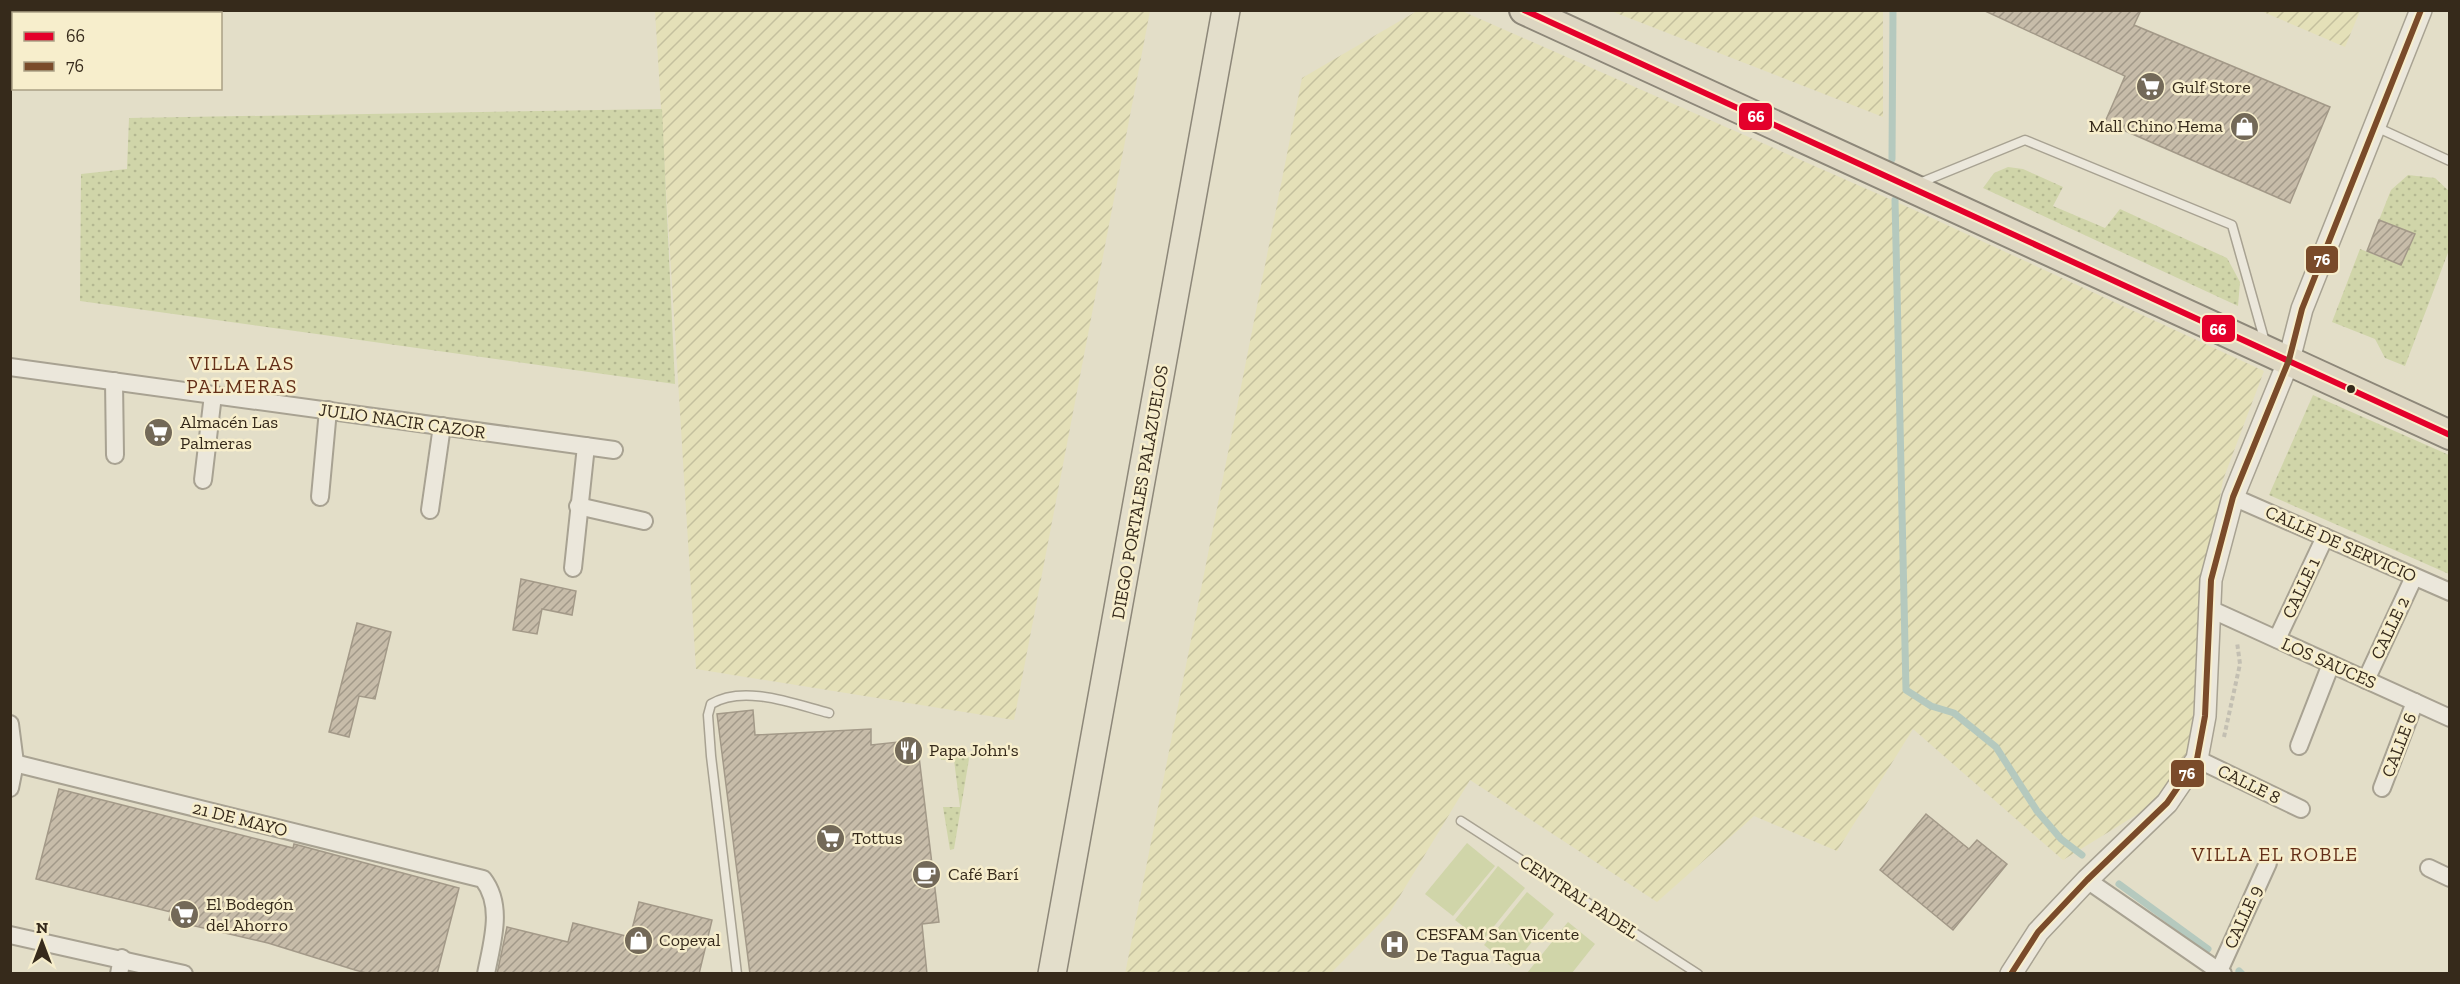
<svg xmlns="http://www.w3.org/2000/svg" width="2460" height="984" viewBox="0 0 2460 984" font-family="'Zilla Slab',serif">
	<style>
		.farmland { fill: url(#farmland-furrows) }
		.green { fill: url(#green-dots) }
		.pitch { fill: #d0d5a9 }
		.lines { fill: none; stroke-linecap: round; stroke-linejoin: round }
		.stream { stroke: #b5c9be; stroke-width: 7 }
		.building { fill: url(#building-hatch); stroke: #a39988; stroke-width: 1.5 }
		.service-casing { stroke: #a8a292; stroke-width: 11 }
		.minor-casing { stroke: #a8a292; stroke-width: 20 }
		.tertiary-casing { stroke: #a8a292; stroke-width: 24 }
		.primary-casing { stroke: #8d8779; stroke-width: 30 }
		.trunk-casing { stroke: #8d8779; stroke-width: 32 }
		.path { stroke: #c3bfb2; stroke-width: 4; stroke-dasharray: 4.5 3; stroke-linecap: butt }
		.service { stroke: #ebe7db; stroke-width: 8 }
		.minor { stroke: #ebe7db; stroke-width: 16 }
		.tertiary { stroke: #ebe7db; stroke-width: 21 }
		.primary { stroke: #e3decb; stroke-width: 27 }
		.trunk { stroke: #ddd6c2; stroke-width: 28 }
		.bus-1-casing { stroke: #f7eecc; stroke-width: 10 }
		.bus-2-casing { stroke: #f7eecc; stroke-width: 10 }
		.bus-1 { stroke: #e4002b; stroke-width: 6 }
		.bus-2 { stroke: #7a4b2a; stroke-width: 6 }
		.bus-dot { fill: #362a1b; stroke: #f7eecc; stroke-width: 2 }
		.labels { text-anchor: middle; dominant-baseline: central; stroke-width: 5; stroke-linejoin: round; paint-order: stroke }
		.poi-label { font-size: 18px; fill: #362a1b; stroke: #f7eecc; text-anchor: start }
		.street-label { font-size: 18px; fill: #362a1b; stroke: #f7eecc }
		.neighbourhood-label { font-size: 20px; letter-spacing: 1.5px; fill: #642f18; stroke: #f7eecc }
		.line-badge { stroke: #f7eecc; stroke-width: 2 }
		.badge-label { font-size: 16px; text-anchor: middle; font-weight: bold; fill: #fff }
	</style>
	<defs>
		<pattern id="farmland-furrows" width="10" height="10" patternUnits="userSpaceOnUse" patternTransform="scale(1.5)"><rect width="10" height="10" fill="#e4e0b8"/><path d="M-1 1l2-2M0 10L10 0M9 11l2-2" fill="none" stroke="#c4c09e"/></pattern>
		<pattern id="green-dots" width="8" height="8" patternUnits="userSpaceOnUse" patternTransform="scale(1.5)"><rect width="8" height="8" fill="#d0d5a9"/><path d="M2 2h.1M6 6h.1" fill="none" stroke="#b3b791" stroke-width="1.8" stroke-linecap="round"/></pattern>
		<pattern id="building-hatch" width="6" height="6" patternUnits="userSpaceOnUse" patternTransform="scale(1.5)"><rect width="6" height="6" fill="#c7bca9"/><path d="M-1 1l2-2M0 6l6-6M5 7l2-2" fill="none" stroke="#a29989"/></pattern>
	</defs>
	<rect width="100%" height="100%" fill="#e3dec8"/>
	<g class="farmland">
		<path d="M655 11H1150L1014 720 696 669Z"/>
		<path d="M1417 11H1462L1910 208 2264 371 2223 480 2201 604 2192 753 2151 806 2063 860 1913 729 1837 851 1754 816 1657 902 1470 780 1389 914 1331 973 1125 974 1302 78Z"/>
		<path d="M1611 11H1883V117Z"/>
		<path d="M2261 11 2360 10V11L2345 47Z"/>
	</g>
	<g class="green">
		<path d="M662 109 675 384 80 301 81 174 127 169 129 118Z"/>
		<path d="M2008 167 2023 169 2063 187 2053 206 2105 228 2120 209 2227 258 2240 282 2238 306 1983 188 1994 173Z"/>
		<path d="M2408 175 2435 178 2449 191V250L2405 366 2385 358 2375 339 2332 322 2360 249 2401 265 2415 234 2379 220 2391 190Z"/>
		<path d="M2313 395 2449 455V574L2269 495Z"/>
		<path d="M941 752 967 754 969 759 954 849 950 850 943 807H960L954 760H941Z"/>
	</g>
	<g class="pitch">
		<path d="M1467 843 1495 866 1453 916 1425 894Z"/>
		<path d="M1498 866 1525 888 1482 941 1455 920Z"/>
		<path d="M1527 892 1554 914 1512 967 1484 945Z"/>
		<path d="M1568 922 1595 944 1572 973H1527Z"/>
	</g>
	<g class="lines">
		<g class="stream">
			<path d="M1892 159 1893 10"/>
			<path d="M1895 200 1906 690 1931 706 1954 713 1996 747 2037 811 2061 839 2082 855"/>
			<path d="M2119 884 2208 949"/>
			<path d="M2239 971 2242 974"/>
		</g>
	</g>
	<g class="building">
		<path d="M1983 10H2141L2134 25 2330 107 2290 203 2105 122 2125 76Z"/>
		<path d="M2379 220 2415 234 2401 265 2367 251Z"/>
		<path d="M521 579 576 591 572 615 542 609 537 634 513 630Z"/>
		<path d="M357 623 391 632 375 699 359 696 349 737 329 732Z"/>
		<path d="M753 710 755 735 871 729V745L917 740 939 922 922 924 927 974H750L717 714Z"/>
		<path d="M59 789 293 848 294 844 459 888 437 974H370L355 970 268 943 169 920 171 912 36 879Z"/>
		<path d="M1926 814 1969 849 1977 840 2007 864 1953 930 1880 870Z"/>
		<path d="M639 902 712 920 699 974H497L507 927 568 942 573 923 630 937Z"/>
	</g>
	<g class="lines">
		<defs>
			<g id="service">
				<path d="M2374 126 2450 161"/>
				<path d="M1917 184 2025 140 2232 225 2265 342"/>
				<path d="M1461 821 1698 974"/>
				<path d="M737 974 711 756 708 715 711 704C744 684 794 704 829 713"/>
			</g>
			<g id="minor">
				<path d="M10 367 614 450"/>
				<path d="M114 381 115 455"/>
				<path d="M203 480 213 395"/>
				<path d="M320 497 328 410"/>
				<path d="M2233 497 2450 592"/>
				<path d="M578 506 644 521"/>
				<path d="M430 510 442 426"/>
				<path d="M573 568 586 446"/>
				<path d="M2208 608 2450 718"/>
				<path d="M2277 639 2325 537"/>
				<path d="M2366 680 2414 577"/>
				<path d="M10 724 15 763 10 788"/>
				<path d="M2299 746 2331 664"/>
				<path d="M2197 759 2301 809"/>
				<path d="M10 762 483 879C504 906 492 942 486 974"/>
				<path d="M2382 788 2415 702"/>
				<path d="M2429 868 2450 878"/>
				<path d="M2087 880 2223 974"/>
				<path d="M10 935 184 974"/>
				<path d="M2219 971 2268 863"/>
				<path d="M119 974 122 958"/>
			</g>
			<path id="tertiary" d="M2011 974 2038 932 2087 880 2167 803 2197 759 2205 716 2211 580 2233 497 2289 360 2302 309 2421 10"/>
			<path id="primary" d="M1052 974 1226 10"/>
			<path id="trunk" d="M1524 10 2450 435"/>
		</defs>
		<use href="#service" class="service-casing"/>
		<use href="#minor" class="minor-casing"/>
		<use href="#tertiary" class="tertiary-casing"/>
		<use href="#primary" class="primary-casing"/>
		<use href="#trunk" class="trunk-casing"/>
		<path class="path" d="M2224 737 2240 664 2237 642"/>
		<use href="#service" class="service"/>
		<use href="#minor" class="minor"/>
		<use href="#tertiary" class="tertiary"/>
		<use href="#primary" class="primary"/>
		<use href="#trunk" class="trunk"/>
		<defs>
			<path id="bus-1" d="M1524 10 2450 435"/>
			<path id="bus-2" d="M2011 974 2038 932 2087 880 2167 803 2197 759 2205 716 2211 580 2233 497 2289 360 2302 309 2421 10"/>
		</defs>
		<use href="#bus-1" class="bus-1-casing"/>
		<use href="#bus-2" class="bus-2-casing"/>
		<use href="#bus-1" class="bus-1"/>
		<use href="#bus-2" class="bus-2"/>
	</g>
	<defs>
		<symbol id="supermarket-disc" viewBox="-11 -11 22 22"><circle r="9.5" fill="#736958" stroke="#f7eecc"/><path d="M-6-5.5h2.5l.6 2H6L4.5 2H-2.5L-4.4-4H-6ZM-1.5 3.2a1.3 1.3 0 1 0 .1 0ZM3 3.2a1.3 1.3 0 1 0 .1 0Z" fill="#fff"/></symbol>
		<symbol id="shop-disc" viewBox="-11 -11 22 22"><circle r="9.5" fill="#736958" stroke="#f7eecc"/><path d="M-5-2.5h2.3a2.7 3.5 0 0 1 5.4 0H5L5.5 6h-11ZM-1.5-2.5h3a1.5 2.3 0 0 0-3 0Z" fill="#fff"/></symbol>
		<symbol id="restaurant-disc" viewBox="-11 -11 22 22"><circle r="9.5" fill="#736958" stroke="#f7eecc"/><path d="M-5-6h1v4h1v-4h1v4h1v-4h1v5L-1.5 .5V6h-2V.5L-5-1ZM5-6V6H3V1.5H1.5Q1.5-4 5-6Z" fill="#fff"/></symbol>
		<symbol id="cafe-disc" viewBox="-11 -11 22 22"><circle r="9.5" fill="#736958" stroke="#f7eecc"/><path d="M-5.5-4.5H6V0H3Q3 3.5 0 3.5H-2.5Q-5.5 3.5-5.5 0ZM3-3.2v2h1.7v-2ZM-6 4.5H4V6H-6Z" fill="#fff"/></symbol>
		<symbol id="hospital-disc" viewBox="-11 -11 22 22"><circle r="9.5" fill="#736958" stroke="#f7eecc"/><path d="M-5-5h3v3.5h4V-5h3V5h-3V1.5h-4V5h-3Z" fill="#fff"/></symbol>
	</defs>
	<g fill-rule="evenodd">
		<use href="#supermarket-disc" x="2134" y="70" width="33" height="33"/>
		<use href="#shop-disc" x="2228" y="110" width="33" height="33"/>
		<use href="#supermarket-disc" x="142" y="416" width="33" height="33"/>
		<use href="#restaurant-disc" x="892" y="734" width="33" height="33"/>
		<use href="#supermarket-disc" x="814" y="822" width="33" height="33"/>
		<use href="#cafe-disc" x="910" y="858" width="33" height="33"/>
		<use href="#supermarket-disc" x="168" y="898" width="33" height="33"/>
		<use href="#shop-disc" x="622" y="924" width="33" height="33"/>
		<use href="#hospital-disc" x="1378" y="928" width="33" height="33"/>
	</g>
	<circle class="bus-dot" cx="2351" cy="389" r="5"/>
	<g class="labels">
		<g class="poi-label">
			<text x="2172" y="87">Gulf Store</text>
			<text x="2223" y="126" text-anchor="end">Mall Chino Hema</text>
			<text x="180" y="422">Almacén Las<tspan x="180" dy="21">Palmeras</tspan></text>
			<text x="929" y="750">Papa John's</text>
			<text x="852" y="838">Tottus</text>
			<text x="948" y="874">Café Barí</text>
			<text x="206" y="904">El Bodegón<tspan x="206" dy="21">del Ahorro</tspan></text>
			<text x="1416" y="934">CESFAM San Vicente<tspan x="1416" dy="21">De Tagua Tagua</tspan></text>
			<text x="659" y="940">Copeval</text>
		</g>
		<g class="street-label">
			<text transform="translate(402 421) rotate(8)">JULIO NACIR CAZOR</text>
			<text transform="translate(1140 492) rotate(-80)">DIEGO PORTALES PALAZUELOS</text>
			<text transform="translate(2341 544) rotate(24)">CALLE DE SERVICIO</text>
			<text transform="translate(2301 588) rotate(-65)">CALLE 1</text>
			<text transform="translate(2390 628) rotate(-65)">CALLE 2</text>
			<text transform="translate(2329 663) rotate(24)">LOS SAUCES</text>
			<text transform="translate(2399 745) rotate(-69)">CALLE 6</text>
			<text transform="translate(2249 784) rotate(26)">CALLE 8</text>
			<text transform="translate(240 819) rotate(14)">21 DE MAYO</text>
			<text transform="translate(1579 897) rotate(33)">CENTRAL PADEL</text>
			<text transform="translate(2243 917) rotate(-66)">CALLE 9</text>
		</g>
		<g class="neighbourhood-label">
			<text x="242" y="363">VILLA LAS<tspan x="242" dy="23">PALMERAS</tspan></text>
			<text x="2275" y="854">VILLA EL ROBLE</text>
		</g>
	</g>
	<g class="line-badge">
		<rect x="1738" y="102" width="35" height="29" rx="6" fill="#e4002b"/>
		<rect x="2305" y="245" width="34" height="29" rx="6" fill="#7a4b2a"/>
		<rect x="2201" y="314" width="35" height="29" rx="6" fill="#e4002b"/>
		<rect x="2170" y="759" width="35" height="29" rx="6" fill="#7a4b2a"/>
	</g>
	<g class="badge-label">
		<text x="1756" y="122">66</text>
		<text x="2322" y="265">76</text>
		<text x="2218" y="335">66</text>
		<text x="2187" y="779">76</text>
	</g>
	<rect width="2460" height="984" fill="none" stroke="#362a1b" stroke-width="24"/>
	<rect x="12" y="12" width="210" height="78" fill="#f7eecc" stroke="#aaa085" stroke-width="1.5"/>
	<rect x="24" y="32" width="30" height="9" fill="#e4002b" stroke="#aaa085" stroke-width="1.5"/>
	<text x="66" y="42" font-size="18" fill="#362a1b">66</text>
	<rect x="24" y="62" width="30" height="9" fill="#7a4b2a" stroke="#aaa085" stroke-width="1.5"/>
	<text x="66" y="72" font-size="18" fill="#362a1b">76</text>
	<g transform="translate(42 942)" stroke="#f7eecc" stroke-width="4.5" paint-order="stroke">
	<path d="M0-4.5L10 22L0 15L-10 22Z" fill="#362a1b"/>
	<text y="-9" font-size="16" font-weight="bold" text-anchor="middle" fill="#362a1b">N</text>
	</g>
</svg>
